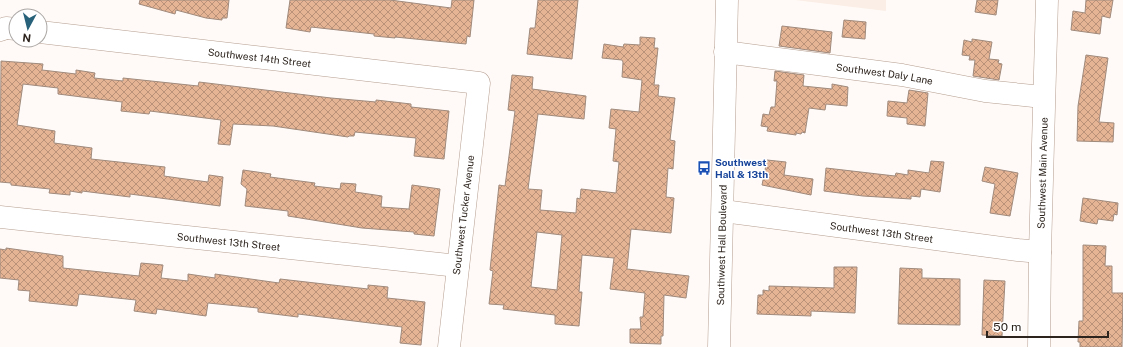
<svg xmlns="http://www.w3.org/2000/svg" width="1123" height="347" viewBox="0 0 1123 347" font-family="'Public Sans',sans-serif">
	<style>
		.built { fill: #fbeee6 }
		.building { fill: url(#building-cross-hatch); stroke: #a08a7c; fill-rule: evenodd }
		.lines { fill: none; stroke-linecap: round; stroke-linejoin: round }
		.minor-casing { stroke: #b59e90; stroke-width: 23 }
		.major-casing { stroke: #b59e90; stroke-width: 23 }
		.minor { stroke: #fff; stroke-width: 22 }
		.major { stroke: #fff; stroke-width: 22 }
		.labels { text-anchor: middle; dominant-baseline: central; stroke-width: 3; stroke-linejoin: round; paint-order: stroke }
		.street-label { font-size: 10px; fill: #2d241e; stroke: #fff }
		.transit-label { font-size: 10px; font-weight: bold; fill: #164399; stroke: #fff; text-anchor: start }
	</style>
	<defs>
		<pattern id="building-cross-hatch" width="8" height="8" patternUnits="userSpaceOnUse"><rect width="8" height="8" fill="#e5b495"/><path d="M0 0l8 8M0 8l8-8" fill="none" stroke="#ba9279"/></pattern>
	</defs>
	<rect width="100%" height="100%" fill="#fffaf7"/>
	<path class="built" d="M795 0H886V11Z"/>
	<g class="building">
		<path d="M140 0H229L227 18H222V20L206 18 176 10 175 14 139 4Z"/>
		<path d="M290 0H390L451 8 452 0H474L470 37 467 36 466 44 395 37V38L374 36V34L311 27 310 32 286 28Z"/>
		<path d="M538 0H578L572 59 527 54 530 28H535Z"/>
		<path d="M977 0H998L996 15 975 12Z"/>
		<path d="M1086 0H1113L1110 18 1102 16 1100 34 1071 30 1073 11 1085 13Z"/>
		<path d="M844 20 866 22 865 39 842 37Z"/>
		<path d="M782 26 832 32 830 53 779 46Z"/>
		<path d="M640 37 655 38 654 48H658L654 85H659L658 96 675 98 670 140 675 141 673 169 668 168 666 197 674 198 671 233 631 229 627 269 689 276 686 298 664 295 663 336H661V344L630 343V329H641L640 317H643L645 293 610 289 614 258 582 255 579 292H582L579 326 555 324V315L503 309 504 305 489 304 493 271 490 270 499 185 505 186 515 111 508 110 512 75 533 77 532 89 586 96 584 119 538 114 528 189 542 190 540 210 576 213 577 198 580 199 581 189 616 193 619 162 613 161 616 129 609 128 611 109 639 112 642 80 622 77 623 62 622 60 602 58 604 44 623 47 624 44 640 45ZM537 232 562 235 557 290 531 287Z"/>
		<path d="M972 39 992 42 989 59 999 60 998 63 1002 64 999 80 973 76 975 60H969L970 56 962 55 964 40 972 42Z"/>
		<path d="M1086 55 1108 58 1099 122 1114 123 1113 142 1077 141 1078 106Z"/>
		<path d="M1 61 43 64 42 70 76 74V70L95 73 94 78 123 81V78L198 86 199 82 331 98 376 102V100L411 104V107L449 111 444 159 414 156 416 138 355 132 354 136H349L348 137 273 126 233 124 230 145 218 144 221 120 150 111 149 114 121 111 122 102 58 94V88L23 84 17 125 55 131 54 143 92 148 91 159 165 167 164 176 178 178 208 182 209 175 223 177 220 206 130 194V197L82 191V193L70 191V195L49 193 50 189 11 185V183L0 182Z"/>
		<path d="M775 71 804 75 803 86 832 89V84L848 87 847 106 826 104 825 110 809 108 805 133 802 132 801 134 796 133V135L767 131 768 127 761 126 763 114 769 115 771 107H775L777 81H774Z"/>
		<path d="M909 90 928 93 925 126 907 124V118L887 116 888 101 907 103Z"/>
		<path d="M767 160 786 162 784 175 813 179 811 195 762 185Z"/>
		<path d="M931 161 944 162 940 192 921 189 920 197 911 196V199L863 196 824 191 826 168 895 176 896 173 908 175V170L929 173Z"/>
		<path d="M985 167 1018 173 1010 216 990 213 995 184 982 181Z"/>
		<path d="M243 170 271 174 270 177 315 183 314 186 340 189 341 183 356 184 355 192 382 196 381 207 409 209 412 185 440 189 434 236 414 234V232L362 228 288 216V211L245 206 247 189 241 184Z"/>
		<path d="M1083 198 1118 203 1117 215 1114 214 1113 221 1098 219 1097 224 1080 221Z"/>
		<path d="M1083 245 1106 246 1105 266H1112V293H1123L1122 347H1080V342H1078L1079 321H1083Z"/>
		<path d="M6 248 63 256V268L139 276 141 263 163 265 161 278 188 281V274L215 278V274L279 283 280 279 368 289V285L388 287 387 298 425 302 421 345 400 343 402 327 298 314V317L258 312V308L208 303 206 316 157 309 156 314 134 311 136 300 79 294 77 306 29 301 30 291 18 290 19 280 0 278V249L6 250Z"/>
		<path d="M834 267H857L855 313 811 311V316L757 314 758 295H763V290L769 291V286L834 288Z"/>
		<path d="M900 268 922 269V278L960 279V325L898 324Z"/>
		<path d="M984 280 1005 281 1002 336 982 335Z"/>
	</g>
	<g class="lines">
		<defs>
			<g id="minor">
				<path d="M0 30 6 28 16 29"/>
				<path id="s1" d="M40 32 479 83 449 347"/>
				<path id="s2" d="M725 52 902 75 985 91 1043 97"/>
				<path id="s3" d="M723 211 1018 250 1040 252"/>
				<path id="s4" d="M0 217 458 266"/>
				<path id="s5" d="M1039 347 1040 252 1047 0"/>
			</g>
			<g id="major">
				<path id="s6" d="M719 347 727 0"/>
			</g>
		</defs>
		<use href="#minor" class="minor-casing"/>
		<use href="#major" class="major-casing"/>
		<use href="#minor" class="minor"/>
		<use href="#major" class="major"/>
	</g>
	<defs>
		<symbol id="bus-bare" viewBox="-9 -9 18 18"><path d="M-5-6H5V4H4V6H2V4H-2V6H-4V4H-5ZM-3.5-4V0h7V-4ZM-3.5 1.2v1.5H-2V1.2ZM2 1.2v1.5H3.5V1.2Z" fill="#1a4fb4" stroke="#fff" stroke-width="2.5" paint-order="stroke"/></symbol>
	</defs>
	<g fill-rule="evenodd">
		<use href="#bus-bare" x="694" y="158" width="20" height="20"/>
	</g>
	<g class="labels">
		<g class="street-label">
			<text stroke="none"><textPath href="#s1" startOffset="221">Southwest 14th Street</textPath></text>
			<text stroke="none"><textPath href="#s2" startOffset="161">Southwest Daly Lane</textPath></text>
			<text stroke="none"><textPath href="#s5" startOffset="174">Southwest Main Avenue</textPath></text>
			<text transform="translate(463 215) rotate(-83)">Southwest Tucker Avenue</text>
			<text stroke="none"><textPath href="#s3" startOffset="160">Southwest 13th Street</textPath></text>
			<text stroke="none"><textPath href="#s4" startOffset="230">Southwest 13th Street</textPath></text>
			<text stroke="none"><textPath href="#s6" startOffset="102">Southwest Hall Boulevard</textPath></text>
		</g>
		<g class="transit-label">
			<text x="715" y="162">Southwest<tspan x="715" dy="12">Hall &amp; 13th</tspan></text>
		</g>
	</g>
	<g transform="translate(28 28) rotate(187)"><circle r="19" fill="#ffffff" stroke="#aba7a5"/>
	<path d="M0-3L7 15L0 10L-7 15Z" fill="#28617a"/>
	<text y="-6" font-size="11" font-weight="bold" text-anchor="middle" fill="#2d241e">N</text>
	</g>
	<path d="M987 331v6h121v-6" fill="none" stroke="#2d241e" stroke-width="2"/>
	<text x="993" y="331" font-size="12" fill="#2d241e" stroke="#ffffff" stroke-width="3" paint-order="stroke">50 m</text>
</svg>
